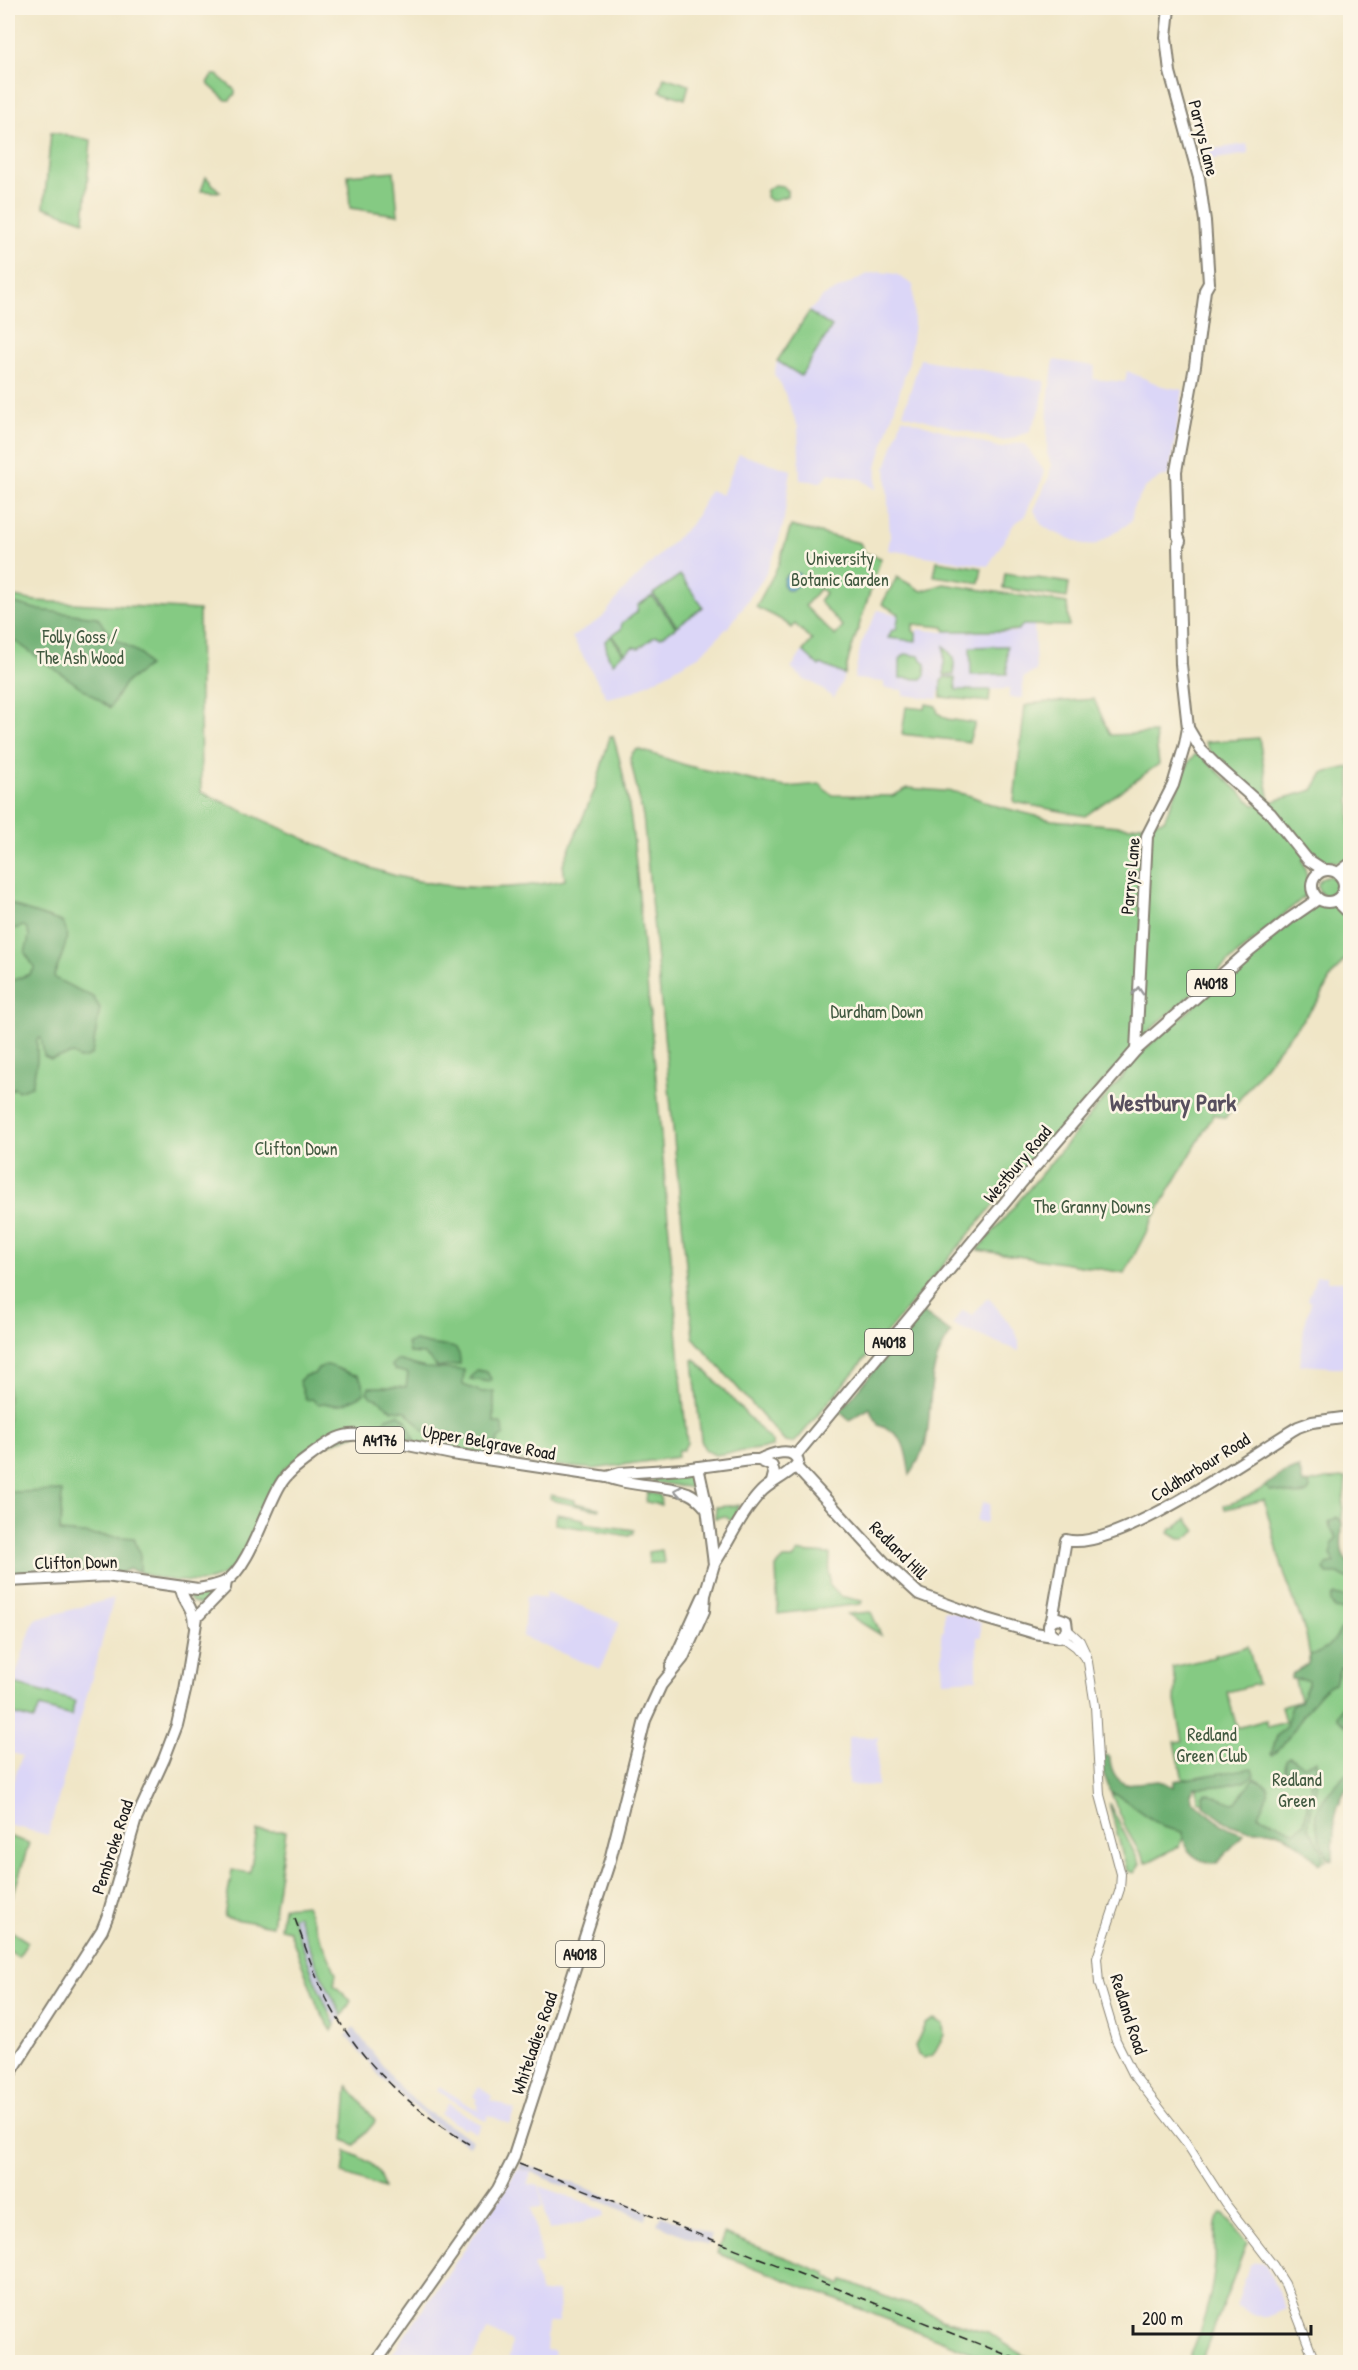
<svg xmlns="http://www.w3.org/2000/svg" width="1358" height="2370" viewBox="0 0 1358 2370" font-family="'Patrick Hand',sans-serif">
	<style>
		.built { fill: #dbd6f7 }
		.industrial { fill: #c1c2dd }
		.green { fill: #85ca83; stroke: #507350; stroke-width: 1.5; fill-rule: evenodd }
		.forest { fill: #6cae71; stroke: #446546; stroke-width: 1.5 }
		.water { fill: #56a5d0; stroke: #396076; stroke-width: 1.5 }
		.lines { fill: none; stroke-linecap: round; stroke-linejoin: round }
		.stream { stroke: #56a5d0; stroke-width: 1.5 }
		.minor-casing { stroke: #868172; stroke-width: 10 }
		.major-casing { stroke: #868172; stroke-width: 14 }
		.minor { stroke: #fff; stroke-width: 8 }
		.major { stroke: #fff; stroke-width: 10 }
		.rail { stroke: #1c1c1c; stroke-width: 1.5; stroke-dasharray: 9 4.5; stroke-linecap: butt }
		.oneway { stroke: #999 }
		.labels { text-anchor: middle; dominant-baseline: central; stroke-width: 5; stroke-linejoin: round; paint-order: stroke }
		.shield { fill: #fcf5e5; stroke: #5f5d58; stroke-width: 1.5 }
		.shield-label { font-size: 16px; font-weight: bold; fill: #1c1c1c }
		.street-label { font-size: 18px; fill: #1c1c1c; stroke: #fcf5e5 }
		.park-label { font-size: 18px; fill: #415940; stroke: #fcf5e5 }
		.district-label { font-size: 24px; font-weight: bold; fill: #574f5e; stroke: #fcf5e5 }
	</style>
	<rect width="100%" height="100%" fill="#fcf5e5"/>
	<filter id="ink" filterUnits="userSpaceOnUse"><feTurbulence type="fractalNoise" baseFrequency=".0167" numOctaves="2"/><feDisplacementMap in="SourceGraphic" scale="12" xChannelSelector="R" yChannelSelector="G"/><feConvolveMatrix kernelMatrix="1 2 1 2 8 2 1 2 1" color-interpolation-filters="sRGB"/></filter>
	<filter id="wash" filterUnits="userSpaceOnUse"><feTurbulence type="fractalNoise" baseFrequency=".008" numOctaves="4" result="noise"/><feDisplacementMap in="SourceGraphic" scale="24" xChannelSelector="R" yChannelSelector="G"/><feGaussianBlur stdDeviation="1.35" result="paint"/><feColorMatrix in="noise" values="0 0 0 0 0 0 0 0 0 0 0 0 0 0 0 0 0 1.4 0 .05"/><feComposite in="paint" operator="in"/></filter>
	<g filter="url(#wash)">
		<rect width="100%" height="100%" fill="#f0e6c7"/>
		<g class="built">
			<path d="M1247 144 1249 154 1201 161 1199 151Z"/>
			<path d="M880 272 896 274 913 285 914 324 909 361 877 466 876 490 861 479 829 473 821 482 800 480 798 427 781 384 774 375 777 361 808 312 824 296 868 274Z"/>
			<path d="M920 359 1045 381 1041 408 1029 432 1004 441 903 414Z"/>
			<path d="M1054 360 1095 366 1093 379 1125 382 1127 371 1162 386 1183 390 1169 475 1159 478 1146 487 1134 505 1131 522 1097 544 1085 545 1051 531 1041 524 1034 510 1049 477 1051 465 1047 454 1048 401Z"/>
			<path d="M902 418 1000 448 1016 443 1025 444 1044 471V476L1024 517 1014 524 988 566 888 550 890 537 886 468Z"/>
			<path d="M739 454 791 470 783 525 774 555 763 579 731 624 700 655 633 692 607 698 572 637 602 618 623 591 693 522 710 490 722 495Z"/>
			<path d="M878 610 899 615 896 630 916 641 917 629 943 632H1015V623H1034L1036 671 1023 678V698H1009V689L939 691 938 699 903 695V690L884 688V682L854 679 861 644Z"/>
			<path d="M803 651 819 666 821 663 845 675 834 698 812 682 806 681 791 668Z"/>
			<path d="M1316 1276H1327V1281H1350V1368L1300 1365 1304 1327 1311 1302 1308 1300Z"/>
			<path d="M988 1297 1015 1330 1019 1341V1351L952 1325 963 1310 973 1315Z"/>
			<path d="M983 1502 990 1504 986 1523 976 1521Z"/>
			<path d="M546 1592 620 1622 600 1669 523 1637 526 1596 530 1597 531 1595 545 1599Z"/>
			<path d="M114 1598 48 1835 8 1825V1795L22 1756 8 1752V1698L34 1620Z"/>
			<path d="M944 1611 956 1613 981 1622V1637H977V1679L943 1681 941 1637 942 1631H944Z"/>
			<path d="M848 1737H878L877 1786 848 1785Z"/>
			<path d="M439 2086 480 2112 477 2108 479 2105 475 2103 477 2100 473 2096 479 2087 492 2096 490 2100 515 2110 509 2124 489 2115 486 2121 436 2090Z"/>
			<path d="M448 2103 481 2125 476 2133 466 2127 464 2129 440 2114Z"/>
			<path d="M517 2169 531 2172 528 2184 539 2185 543 2207 532 2208 542 2263 533 2266 541 2293 558 2291 559 2322H548L546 2350 554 2351V2361L508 2362 512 2342 488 2330 470 2362H406L390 2357 502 2195Z"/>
			<path d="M540 2186 605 2210 604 2216 549 2230Z"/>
			<path d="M1261 2262 1265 2264 1286 2309 1264 2318 1236 2307 1249 2266 1253 2263Z"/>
		</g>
		<g class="industrial">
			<path d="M298 1916 317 1966 342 2016 335 2025 333 2020 335 2019 332 2012 329 2013 301 1946 292 1917Z"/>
			<path d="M353 2027 399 2087 425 2110 472 2140 469 2146 433 2123 384 2081 346 2036Z"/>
			<path d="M521 2163 648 2212 646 2220 531 2172 519 2169Z"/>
			<path d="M661 2215 712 2235 708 2245 657 2224Z"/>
		</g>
		<g class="green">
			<path d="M213 75H217L235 90V94L230 100H226L209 85 208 81Z"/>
			<path d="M664 77 689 85 685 99 660 91Z"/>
			<path d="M51 132 91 140 84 221 44 207Z"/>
			<path d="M394 171 398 215 350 208 348 175Z"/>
			<path d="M206 177 220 192 201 191Z"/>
			<path d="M774 185 783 186 787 190V196L771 201 766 197 767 190Z"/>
			<path d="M809 312 832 327 801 376 777 361Z"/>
			<path d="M791 526 860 543 865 553 881 558 849 657 845 675 821 664 819 666 803 651 812 640 795 624 792 628C782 618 769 614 756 607L777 568ZM820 588 825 593 819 601 843 627 835 636 805 606Z"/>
			<path d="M937 561 982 568 979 583 934 576Z"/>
			<path d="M1005 573 1069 583 1067 598 1003 588Z"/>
			<path d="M680 575 703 607 677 626 653 594Z"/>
			<path d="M897 577 922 591 944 584 1067 603 1069 626 1023 625 1018 630 1007 631H945L944 627 913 624V631L916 633V641L888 638 892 630H896L899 614 882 604Z"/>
			<path d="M8 596 36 601 199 610 201 792 365 866C430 890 498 893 565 880L563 864 595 789 610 736H613C636 811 637 887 645 964 662 1124 672 1283 687 1443L683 1450H678L677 1457 594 1469 549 1465 447 1449 365 1432 309 1450 285 1468 277 1480 243 1554 234 1567 221 1576 204 1582 175 1581 157 1578 130 1569 121 1573 77 1572 8 1576Z"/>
			<path d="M652 596 676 627 661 637 655 636 639 648 633 647 625 653 612 635 621 629 622 623 637 612 638 605Z"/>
			<path d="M611 636 623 653 613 663 608 656 605 641Z"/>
			<path d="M944 646 954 658V675H944Z"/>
			<path d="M1007 646V674L971 675 970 647Z"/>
			<path d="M905 654 919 656 926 664 925 675 922 679 900 678V659Z"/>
			<path d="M945 677 955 678 956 690H990L989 702 941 697V681Z"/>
			<path d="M1094 699 1110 735 1155 733 1159 764 1085 816 1014 802 1025 706 1037 703Z"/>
			<path d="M926 704 936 706 938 713 947 719 975 723 969 742 902 734 906 707 925 709Z"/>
			<path d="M1259 738 1270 802 1313 790 1323 773 1350 767V873L1343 862 1320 861 1312 854 1302 860C1307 872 1309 886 1304 897L1150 1030 1021 1172 797 1440 792 1443 785 1442 693 1337 643 816 630 758 633 752 638 749 688 766 764 783 786 787 821 784 824 789 833 795 892 796 908 788 955 792 971 796 993 805 1052 820 1130 827 1164 820 1190 760 1196 754 1200 755 1254 805 1268 802 1212 755 1205 742Z"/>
			<circle cx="1328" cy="886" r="10"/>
			<path d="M1315 902 1341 904 1350 918V953L1331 977 1319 1000 1271 1058 1225 1118 1214 1114 1154 1217 1125 1273 978 1250 1146 1048Z"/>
			<path d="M695 1359 772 1442 773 1447 715 1455 705 1450 701 1440 693 1360Z"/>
			<path d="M1299 1468 1303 1484 1327 1479 1346 1478 1339 1544 1341 1556 1350 1566V1784L1345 1790 1327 1830 1326 1861 1318 1860 1287 1835 1198 1801 1196 1778 1183 1780 1175 1742 1183 1741 1175 1701 1176 1683 1172 1667 1215 1657V1655L1248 1646 1258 1684 1227 1692 1237 1728 1266 1720 1268 1727 1285 1722 1281 1706 1300 1700 1293 1673 1312 1668 1306 1634 1282 1567 1264 1500 1225 1509 1224 1505C1253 1499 1272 1479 1299 1468Z"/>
			<path d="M691 1473 694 1478 693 1488 653 1482 652 1480 655 1476Z"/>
			<path d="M647 1492 660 1495 661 1505 646 1502Z"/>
			<path d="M551 1495 575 1500V1503L599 1508V1510L555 1501 550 1498Z"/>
			<path d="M739 1505 736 1510 739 1512 732 1522 725 1516 715 1518 716 1507Z"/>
			<path d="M557 1514 584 1519V1523L634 1530 633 1534H630L629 1536 555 1524Z"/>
			<path d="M1187 1519 1196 1531 1185 1539H1179L1169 1533 1171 1529 1178 1527 1177 1525Z"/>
			<path d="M662 1550 664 1563H649L648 1552Z"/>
			<path d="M799 1552 830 1554 829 1585 840 1596 862 1601 861 1604 778 1614 776 1567 784 1559H793Z"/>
			<path d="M217 1590 203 1605 192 1602 186 1593Z"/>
			<path d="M871 1612 881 1635 847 1614Z"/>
			<path d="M14 1684 75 1701 71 1716 40 1707 34 1720 8 1713Z"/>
			<path d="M1111 1793 1119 1796 1163 1827 1183 1832V1838L1179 1846C1167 1852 1158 1857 1146 1863L1127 1831Z"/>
			<path d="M1109 1803 1140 1864 1134 1873 1127 1871Z"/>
			<path d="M257 1831H286L272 1926 224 1917 232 1870 250 1873Z"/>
			<path d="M8 1836 29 1843 13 1896 8 1904Z"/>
			<path d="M306 1905 336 1973 334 1985 351 2001 342 2016 317 1966 298 1916 292 1917 315 1981 335 2025 332 2031 319 2010 289 1930 280 1928 283 1907Z"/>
			<path d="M8 1929 28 1942 18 1957 8 1950Z"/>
			<path d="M934 2019 943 2024 944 2035 933 2055 924 2058 918 2055 915 2046 925 2024Z"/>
			<path d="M348 2086 375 2120 374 2123 355 2145 344 2140Z"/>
			<path d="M346 2151C369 2162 377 2162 384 2188L343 2174Z"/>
			<path d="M1221 2213 1224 2214 1247 2243 1201 2362H1188C1201 2330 1212 2298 1215 2263 1216 2251 1212 2220 1221 2213Z"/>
			<path d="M724 2234 826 2273V2276L840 2285 843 2280 850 2282 896 2301 919 2307 941 2319 987 2332 1024 2356 1045 2362H996L717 2253Z"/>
		</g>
		<g class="forest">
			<path d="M11 602 39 610 97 617 112 637 141 654 148 666 125 683 110 708 8 636V605Z"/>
			<path d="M8 902 25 910 62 922C74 935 59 961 54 976L56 979 93 997 100 1008 92 1054 86 1058 79 1059 73 1054 51 1059 44 1056 41 1038 37 1039V1061L32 1086 18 1091 15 1088 8 1092V982L30 974 35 968 25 953C27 943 33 932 24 926L8 931Z"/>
			<path d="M922 1312 951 1333C924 1371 934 1399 926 1441 924 1452 916 1464 910 1475 905 1450 907 1434 878 1425L870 1408 849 1420 840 1412Z"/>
			<path d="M415 1341C421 1342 427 1344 434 1345 449 1347 461 1343 460 1364L438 1368 424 1354 409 1353 407 1343Z"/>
			<path d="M397 1360 425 1368 464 1370 463 1385 482 1392 494 1391V1423H501L504 1435 498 1439 497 1444 481 1446 466 1438 437 1437 423 1430 406 1411 392 1410 378 1399 371 1397 367 1392 369 1387H406L408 1373 395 1370 391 1365Z"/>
			<path d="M327 1365C338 1367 346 1374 358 1375L363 1383 364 1394C355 1399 344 1405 334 1405 327 1404 325 1402 318 1404L312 1399 306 1400 299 1381 304 1376 314 1374 318 1368Z"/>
			<path d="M477 1370 487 1372 491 1379 489 1382 470 1379Z"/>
			<path d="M398 1414 406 1420 415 1440C408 1441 401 1437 397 1430L392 1433 383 1423 386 1418Z"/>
			<path d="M1299 1468 1303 1484 1309 1483 1310 1489 1307 1493C1296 1498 1283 1491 1270 1491L1265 1486 1281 1475Z"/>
			<path d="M8 1490 11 1492 62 1491 60 1532 134 1538 140 1555V1571L129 1569 121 1573H113L104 1564H82L8 1575Z"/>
			<path d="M1337 1517 1342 1522C1343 1540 1337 1552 1350 1564V1581L1338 1574H1327L1324 1569 1327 1565 1335 1563 1330 1555 1333 1543 1337 1537 1330 1528 1329 1522Z"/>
			<path d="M1335 1595 1348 1598 1349 1605 1345 1611 1335 1609 1331 1602 1332 1597Z"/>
			<path d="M1341 1629 1347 1630 1349 1633 1346 1640 1348 1647 1343 1653 1350 1655V1729L1339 1720 1337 1716C1346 1700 1356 1685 1342 1667L1340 1668 1335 1683C1314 1688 1293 1740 1272 1755L1271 1754 1277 1736 1286 1726 1291 1708 1293 1704 1300 1702 1308 1684V1680L1291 1679V1675L1308 1664 1310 1655C1328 1651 1332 1644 1341 1629Z"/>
			<path d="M1106 1755 1110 1757C1110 1768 1115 1779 1125 1784L1159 1781 1174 1787V1781L1252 1768 1254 1775C1245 1784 1209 1788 1195 1787L1191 1793 1192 1801C1210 1813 1222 1829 1244 1834L1217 1863C1198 1863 1183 1852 1183 1832L1163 1827 1119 1796 1111 1793 1101 1767 1102 1757Z"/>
			<path d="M1290 1757 1304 1765 1316 1761 1317 1769 1308 1779 1295 1776 1285 1770 1286 1760Z"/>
			<path d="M1350 1770V1785C1331 1805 1334 1836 1333 1860L1329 1859C1305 1811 1317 1805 1350 1770Z"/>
			<path d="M1254 1778 1268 1786V1793L1258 1815 1293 1831H1296L1304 1823 1312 1782 1315 1780 1317 1783 1308 1827 1323 1851 1322 1863 1319 1864C1305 1849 1290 1833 1268 1830 1259 1829 1252 1832 1241 1828 1226 1824 1216 1815 1204 1806L1203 1795 1207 1793 1233 1803 1236 1802Z"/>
		</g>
		<path class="water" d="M798 573 802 578 801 582 791 590H787L783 584 784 578 789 574Z"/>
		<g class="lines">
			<g class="stream">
				<path d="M1340 1651 1350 1662"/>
				<path d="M1343 1666 1349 1662"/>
				<path d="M1347 1712 1350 1710"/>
			</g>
		</g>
	</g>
	<g filter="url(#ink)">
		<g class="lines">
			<defs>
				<g id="minor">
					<path d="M1067 1629 1080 1641 1087 1656 1095 1706 1100 1795 1121 1874 1120 1889 1097 1958 1099 1983 1116 2040 1133 2074 1185 2141 1225 2203 1273 2265 1285 2284 1315 2362"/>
					<path d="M1061 1636 1076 1647 1084 1657"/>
				</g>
				<g id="major">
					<path d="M1188 728 1201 750 1217 766 1271 814 1307 859 1324 870"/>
					<circle cx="1328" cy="886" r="16"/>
					<path d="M1338 873 1350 864"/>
					<path d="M1336 900 1350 914"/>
					<path d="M1136 1050 1147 836 1173 785 1185 744 1188 728 1181 664 1178 545 1180 541 1178 536 1176 471 1195 366 1205 290 1209 283 1205 221 1199 178 1170 72 1166 37 1169 8"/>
					<path d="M796 1455 1021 1183 1136 1050 1251 949 1289 919 1318 899"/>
					<path d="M796 1467 885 1563 919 1594 984 1618 1035 1633 1059 1637 1064 1635 1067 1629 1066 1621 1058 1618 1052 1620"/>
					<path d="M607 1477 620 1473 684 1469 751 1460H759L772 1466 774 1474 772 1482"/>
					<path d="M714 1564C730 1540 741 1513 761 1492 770 1482 794 1472 798 1462 795 1445 770 1454 759 1460"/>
					<path d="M8 1581 106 1576 198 1589C207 1587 217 1586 225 1582 249 1568 265 1510 280 1485 288 1471 304 1461 317 1451 331 1441 342 1433 359 1435L452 1454 607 1477C633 1487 662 1484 688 1493 695 1496 701 1502 706 1508"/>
					<path d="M181 1588C183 1602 193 1605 194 1624"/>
					<path d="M1054 1636 1049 1631V1625L1052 1620 1066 1540C1115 1553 1252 1454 1298 1427L1312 1422 1350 1417"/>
					<path d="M671 1667 703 1597"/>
					<path d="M8 2077 102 1930 108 1915 135 1822 164 1759 177 1725 185 1691 197 1617 225 1588 226 1581"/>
					<path d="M376 2362 498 2189 513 2159 610 1860 645 1720 661 1685 683 1658 704 1611 705 1595 714 1564 707 1508 698 1467"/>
				</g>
			</defs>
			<use href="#minor" class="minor-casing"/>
			<use href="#major" class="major-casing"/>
			<use href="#minor" class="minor"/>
			<use href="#major" class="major"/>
			<g class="rail">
				<path d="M295 1919C303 1940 310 1962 319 1983 350 2053 405 2105 469 2144"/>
				<path d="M519 2164 1025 2362"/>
			</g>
		</g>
		<defs><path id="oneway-chevron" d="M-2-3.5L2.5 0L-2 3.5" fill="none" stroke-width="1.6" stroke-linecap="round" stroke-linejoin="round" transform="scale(1.5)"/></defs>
		<g class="oneway">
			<use href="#oneway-chevron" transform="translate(1138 991) rotate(-86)"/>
			<use href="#oneway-chevron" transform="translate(678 1491) rotate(-171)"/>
		</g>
	</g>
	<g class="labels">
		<g class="shield">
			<rect x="1187" y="970" width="48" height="26" rx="4.5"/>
			<rect x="865" y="1329" width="48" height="26" rx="4.5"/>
			<rect x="356" y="1427" width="48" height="26" rx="4.5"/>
			<rect x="556" y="1941" width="48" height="26" rx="4.5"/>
		</g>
		<g class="shield-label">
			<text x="1211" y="983">A4018</text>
			<text x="889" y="1342">A4018</text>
			<text x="380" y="1440">A4176</text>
			<text x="580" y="1954">A4018</text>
		</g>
		<g class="street-label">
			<text transform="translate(1204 138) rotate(76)">Parrys Lane</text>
			<text transform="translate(1130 876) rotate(-85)">Parrys Lane</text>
			<text transform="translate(1017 1164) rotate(-50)">Westbury Road</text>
			<text transform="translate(489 1442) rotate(10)">Upper Belgrave Road</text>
			<text transform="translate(1200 1467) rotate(-32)">Coldharbour Road</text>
			<text transform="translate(899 1550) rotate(45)">Redland Hill</text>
			<text transform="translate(76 1562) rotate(-1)">Clifton Down</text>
			<text transform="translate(112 1847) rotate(-72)">Pembroke Road</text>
			<text transform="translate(1129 2014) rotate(72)">Redland Road</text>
			<text transform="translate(534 2043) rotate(-71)">Whiteladies Road</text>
		</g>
		<g class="park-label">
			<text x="840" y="558">University<tspan x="840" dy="21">Botanic Garden</tspan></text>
			<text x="80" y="636">Folly Goss /<tspan x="80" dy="21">The Ash Wood</tspan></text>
			<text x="877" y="1011">Durdham Down</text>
			<text x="296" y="1148">Clifton Down</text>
			<text x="1092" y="1206">The Granny Downs</text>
			<text x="1212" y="1734">Redland<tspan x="1212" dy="21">Green Club</tspan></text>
			<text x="1297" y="1779">Redland<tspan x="1297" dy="21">Green</tspan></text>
		</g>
		<g class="district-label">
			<text x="1173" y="1102">Westbury Park</text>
		</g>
	</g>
	<rect width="1358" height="2370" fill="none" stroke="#fcf5e5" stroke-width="30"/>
	<path d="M1133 2325v9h178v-9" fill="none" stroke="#1c1c1c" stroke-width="3"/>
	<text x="1142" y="2325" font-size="18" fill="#1c1c1c" stroke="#fcf5e5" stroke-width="4.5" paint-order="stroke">200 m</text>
</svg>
